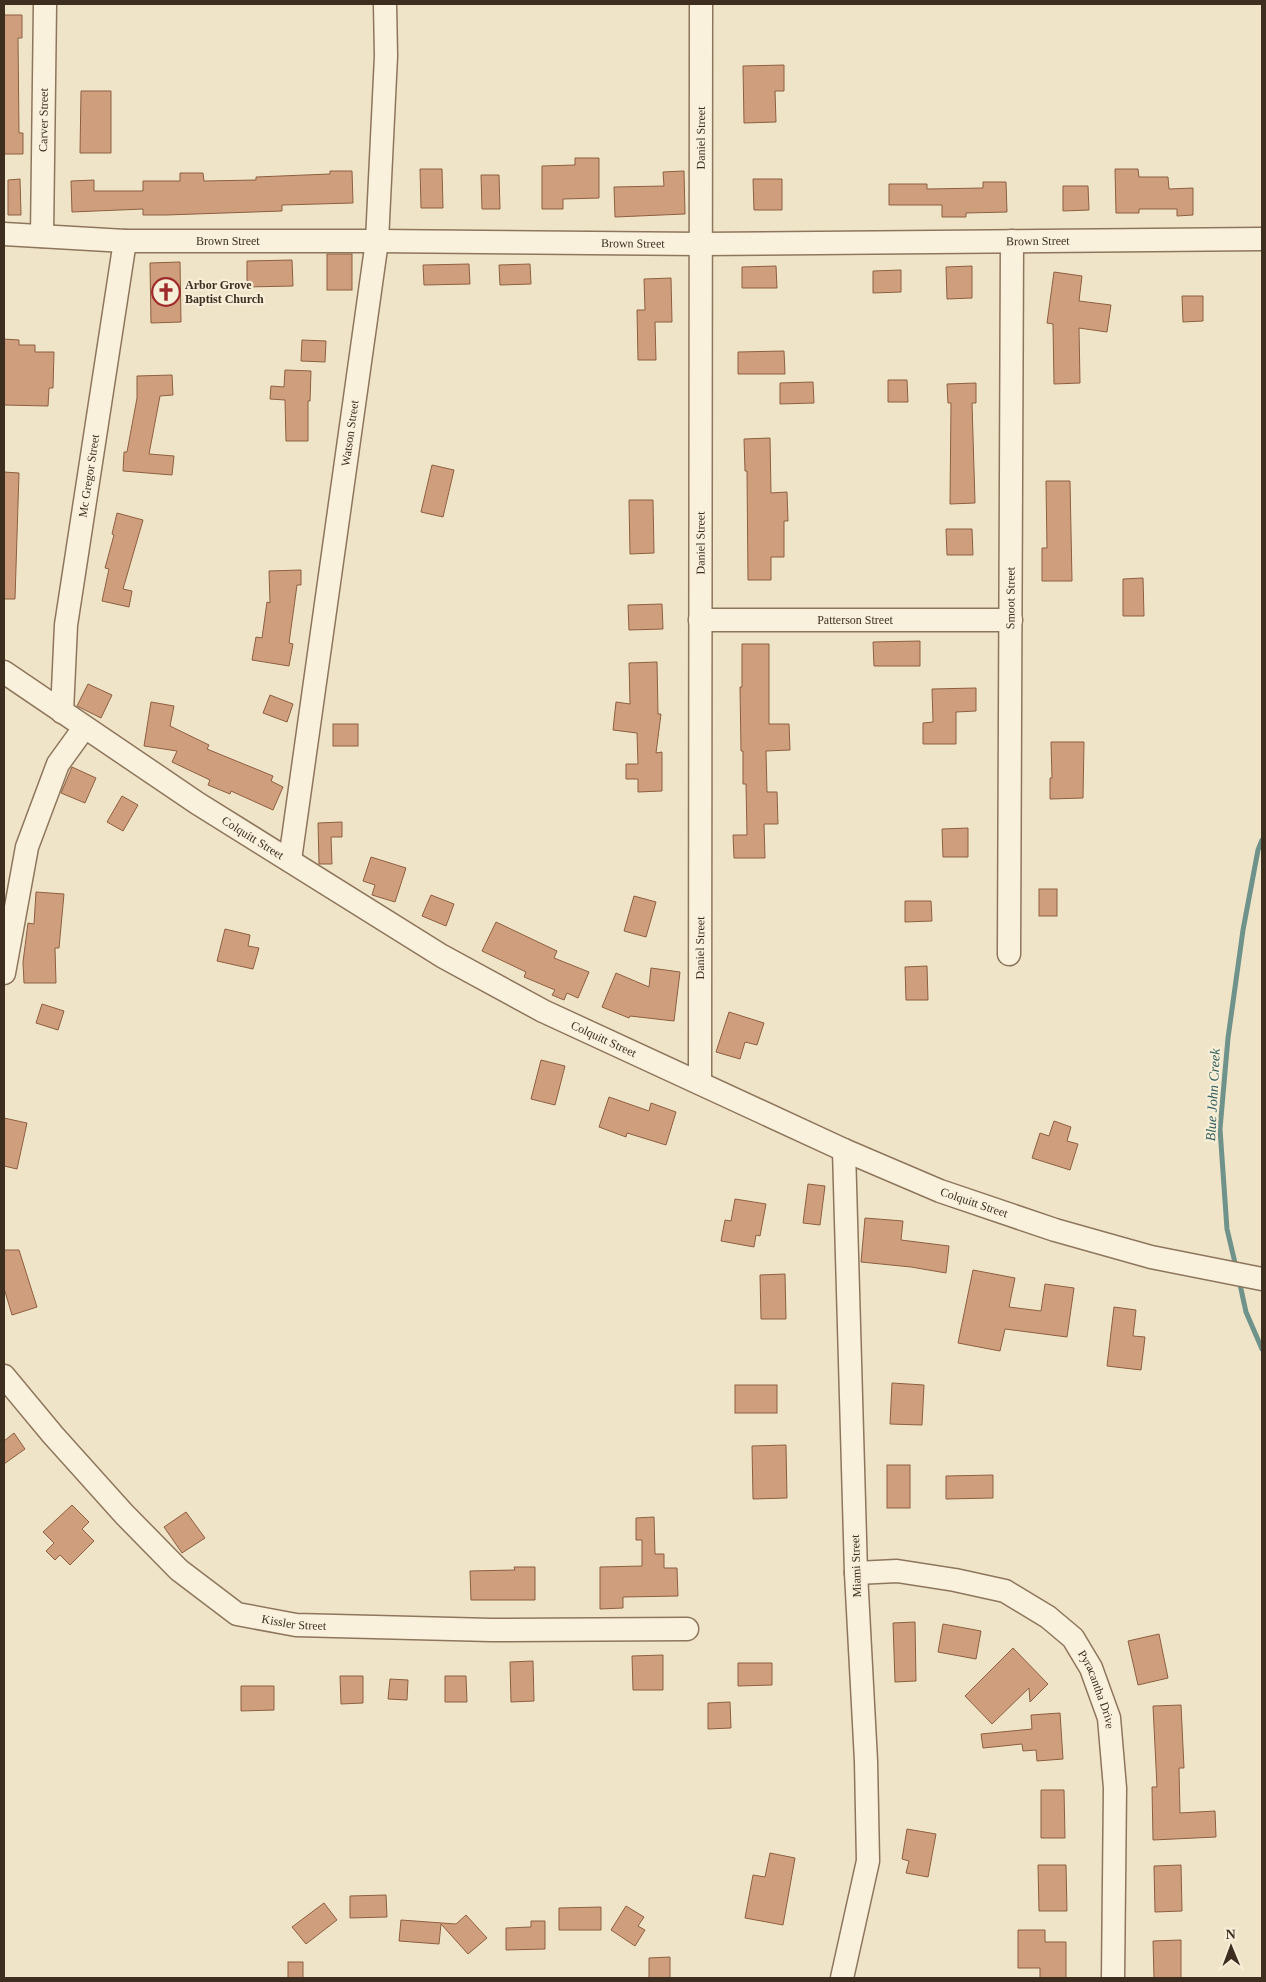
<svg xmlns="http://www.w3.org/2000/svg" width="1266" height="1982" viewBox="0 0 1266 1982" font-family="Georgia,serif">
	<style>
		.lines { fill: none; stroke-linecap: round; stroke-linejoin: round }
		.stream { stroke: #6f938a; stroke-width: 5 }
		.building { fill: #cf9f7d; stroke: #8d5f41 }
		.minor-casing { stroke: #8d765c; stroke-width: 25 }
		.minor { stroke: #faf1dc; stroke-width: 22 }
		.labels { text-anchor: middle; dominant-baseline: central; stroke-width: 4.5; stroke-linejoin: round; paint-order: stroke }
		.street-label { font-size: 12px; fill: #3d2e20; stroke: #f7eed8 }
		.poi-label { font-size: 12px; font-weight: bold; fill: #3d2e20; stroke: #f7eed8; text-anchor: start }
		.water-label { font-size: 14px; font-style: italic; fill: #2f5d5a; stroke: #f7eed8 }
	</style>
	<rect width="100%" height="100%" fill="#f0e4c8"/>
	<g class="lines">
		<g class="stream">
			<path d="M1236 1267 1227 1229 1220 1129 1228 1038 1243 930 1258 850 1262 840"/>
			<path d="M1239 1280 1246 1312 1262 1349"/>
		</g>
	</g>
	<g class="building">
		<path d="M4 15H22V38H18L19 133H23V154H4Z"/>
		<path d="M784 65V91H775L776 122 744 123 743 66Z"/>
		<path d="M81 91H111V153H80Z"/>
		<path d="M575 158H599V198L563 199V209H542V166L575 165Z"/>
		<path d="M420 169H442L443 208H421Z"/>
		<path d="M1115 169H1138L1139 177H1168L1169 189 1193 188V215L1177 216V209H1139V213H1116Z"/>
		<path d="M330 171H352L353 203 282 205V211L166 215H143V209L72 212 71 181 94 180V191H143V181H180V173H203L204 181 256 180V177L330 174Z"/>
		<path d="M684 171 685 214 615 217 614 187 664 186 663 172Z"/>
		<path d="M481 175H499L500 209H482Z"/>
		<path d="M20 179 21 215H8V180Z"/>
		<path d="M753 179H782V210H754Z"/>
		<path d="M983 182H1006L1007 212 966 213V217H942V205H889V184H927V189L983 188Z"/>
		<path d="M1063 186H1088L1089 210 1063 211Z"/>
		<rect x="327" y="254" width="25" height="36"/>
		<path d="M292 260 293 286 247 287V261Z"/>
		<path d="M180 262 181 322 151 323 150 263Z"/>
		<path d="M469 264 470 284 424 285 423 265Z"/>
		<path d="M530 264 531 284 500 285 499 265Z"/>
		<path d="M776 266 777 288H742V267Z"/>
		<path d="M972 266V298L947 299 946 267Z"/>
		<path d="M901 270V292L873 293V271Z"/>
		<path d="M1054 272 1082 276 1079 301 1111 305 1107 332 1079 328 1080 383 1054 384 1053 324 1047 323Z"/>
		<path d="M671 278 672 322H655L656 360H638L637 310H645L644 279Z"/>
		<path d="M1182 296H1203V321L1183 322Z"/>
		<path d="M4 339 19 340V345H35V352H54L53 388H49L48 406 4 405Z"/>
		<path d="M302 340 326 341 325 362 301 361Z"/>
		<path d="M784 351 785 374H738V352Z"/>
		<path d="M285 370 311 371 310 401H308V441H286L285 400 270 399 271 386 284 387Z"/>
		<path d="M172 375 173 395 160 396 149 454 174 456 172 475 123 471 124 452H127L137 398V376Z"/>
		<path d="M888 380H907L908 402H888Z"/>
		<path d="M813 382 814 403 780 404V383Z"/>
		<path d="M976 383V403H972L975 503 950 504 951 403H948L947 384Z"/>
		<path d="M770 438 771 493 787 492 788 521H784V557H771V580H748L747 471H745L744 439Z"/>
		<path d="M432 465 454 470 443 517 421 512Z"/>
		<path d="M4 472 19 473 15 599H4Z"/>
		<path d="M1046 481H1070L1072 581H1042V548H1047Z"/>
		<path d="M629 500H653L654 553 630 554Z"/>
		<path d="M117 513 143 520 123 589 132 591 129 607 102 601 109 569 105 568 114 535 112 534Z"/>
		<path d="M946 529H972L973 555H947Z"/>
		<path d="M301 570V585H297L289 643 293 644 289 666 252 660 256 637 262 638 267 602 270 603 269 571Z"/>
		<path d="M1143 578 1144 616H1123V579Z"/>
		<path d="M662 604 663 629 629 630 628 605Z"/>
		<path d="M920 641V666H874L873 642Z"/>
		<path d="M742 644H769V724H789L790 750 766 751 767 792H777L778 824H764L765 858H734L733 835H747L746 784H743V751H741L740 687H742Z"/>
		<path d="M657 662 658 714H661L656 753 662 752V791L638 792V779H626V764H638L637 733 613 730 616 702 630 704 629 663Z"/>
		<path d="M88 684 112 695 101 718 77 706Z"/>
		<path d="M976 688V711L956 712V744H923V723L933 722 932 689Z"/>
		<path d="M270 695 293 704 287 722 263 713Z"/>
		<path d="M151 702 174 706 170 726 209 745 207 749 273 776 271 781 283 787 273 810 231 791 230 794 208 785 210 780 172 762 177 751 144 746Z"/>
		<rect x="333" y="724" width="25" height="22"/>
		<path d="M1051 742H1084L1083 798 1050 799V778H1052Z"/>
		<path d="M72 767 96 778 85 803 61 793Z"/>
		<path d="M122 796 138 805 123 831 107 822Z"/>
		<path d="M342 822V837H331L332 864H319L318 823Z"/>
		<path d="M968 828V857H943L942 829Z"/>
		<path d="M371 857 406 868 395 902 372 895 375 885 363 881Z"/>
		<rect x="1039" y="889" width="18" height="27"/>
		<path d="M36 892 64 894 59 948H55L56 983H24L23 962 28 923 34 924Z"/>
		<path d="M431 895 454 904 446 926 422 916Z"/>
		<path d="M634 896 656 902 646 937 624 931Z"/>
		<path d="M905 901H931L932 921 905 922Z"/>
		<path d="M496 922 557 951 554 958 589 972 578 998 567 993 564 1000 552 995 555 990 524 977 526 972 482 951Z"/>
		<path d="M225 929 250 935 248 946 259 948 253 969 217 961Z"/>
		<path d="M927 966 928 1000H906L905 967Z"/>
		<path d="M651 968 680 972 674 1021 630 1016 629 1018 602 1007 616 973 649 987Z"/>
		<path d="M42 1004 64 1011 58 1030 36 1023Z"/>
		<path d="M729 1012 764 1023 757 1045 745 1042 740 1059 716 1052Z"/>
		<path d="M541 1060 565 1066 555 1105 531 1099Z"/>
		<path d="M609 1097 649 1111 651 1103 676 1112 666 1145 627 1133 626 1137 599 1127Z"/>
		<path d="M4 1118 27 1123 17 1169 4 1166Z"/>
		<path d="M1054 1121 1071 1127 1067 1141 1078 1144 1070 1170 1032 1158 1040 1133 1049 1136Z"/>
		<path d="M808 1184 825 1186 820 1225 803 1223Z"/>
		<path d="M735 1199 766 1204 760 1236 756 1235 754 1247 721 1241 725 1220 731 1221Z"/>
		<path d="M865 1218 903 1221 901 1240 949 1246 946 1273 911 1267 861 1262Z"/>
		<path d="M4 1250H19L37 1307 12 1315 4 1288Z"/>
		<path d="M973 1270 1015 1278 1009 1307 1041 1311 1045 1284 1074 1288 1067 1337 1005 1329 1000 1351 958 1343Z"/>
		<path d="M785 1274 786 1319H761L760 1275Z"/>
		<path d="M1114 1307 1136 1310 1133 1336 1145 1337 1141 1370 1107 1366Z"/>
		<path d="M892 1383 924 1385 922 1425 890 1424Z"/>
		<rect x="735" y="1385" width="42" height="28"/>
		<path d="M14 1433 25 1449 4 1464V1441Z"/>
		<path d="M786 1445 787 1498 753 1499 752 1446Z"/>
		<rect x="887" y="1465" width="23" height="43"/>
		<path d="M993 1475V1498L946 1499V1476Z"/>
		<path d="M72 1505 89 1522 82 1529 94 1541 70 1565 60 1555 55 1560 46 1551 54 1543 43 1532Z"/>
		<path d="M186 1512 205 1538 182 1553 164 1527Z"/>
		<path d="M654 1517 655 1554H664V1568H677L678 1596 623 1597V1608L600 1609V1567L642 1566V1540H636V1518Z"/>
		<path d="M514 1567H535V1600H471L470 1571 515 1570Z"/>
		<path d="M915 1622 916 1681 895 1682 893 1623Z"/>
		<path d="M943 1624 981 1631 976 1659 938 1652Z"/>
		<path d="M1159 1634 1168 1678 1138 1685 1128 1641Z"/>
		<path d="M1013 1648 1048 1684 1030 1702 1029 1688 992 1724 965 1696Z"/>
		<path d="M663 1655V1690H633L632 1656Z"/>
		<path d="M533 1661 534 1701 511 1702 510 1662Z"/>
		<path d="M738 1663H772V1685L738 1686Z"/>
		<path d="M340 1676H363V1703L341 1704Z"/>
		<path d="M445 1676H466L467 1702H445Z"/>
		<path d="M390 1679 408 1680 407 1700 388 1699Z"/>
		<path d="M241 1686H274V1710L241 1711Z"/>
		<path d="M730 1702 731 1728 708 1729V1703Z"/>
		<path d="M1181 1705 1184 1768H1179L1180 1813 1215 1811 1216 1837 1153 1840 1152 1787H1157L1153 1706Z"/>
		<path d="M1060 1713 1063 1759 1037 1761 1036 1750 1023 1751 1022 1744 983 1748 981 1734 1032 1729 1031 1715Z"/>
		<path d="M1041 1790H1064L1065 1838H1041Z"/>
		<path d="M907 1829 936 1834 928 1877 906 1873 909 1861 902 1859Z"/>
		<path d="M770 1853 795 1858 783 1925 745 1918 753 1875 765 1877Z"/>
		<path d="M1038 1865H1066L1067 1911H1039Z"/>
		<path d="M1181 1865 1182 1911 1155 1912 1154 1866Z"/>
		<path d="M386 1895 387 1917 350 1918V1896Z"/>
		<path d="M324 1903 337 1920 306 1944 292 1927Z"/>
		<path d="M626 1906 644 1917 638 1926 645 1930 635 1946 611 1930Z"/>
		<path d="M601 1907V1930H559V1908Z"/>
		<path d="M466 1915 487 1938 468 1954 441 1924 439 1944 399 1941 401 1920 456 1924Z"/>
		<path d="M531 1921H545V1949L506 1950V1928L531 1927Z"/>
		<path d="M1018 1930H1045V1942H1066V1978H1040V1968H1018Z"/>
		<path d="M1181 1940V1978H1154L1153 1941Z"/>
		<path d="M670 1957V1978H649V1958Z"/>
		<rect x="288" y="1962" width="15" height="16"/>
	</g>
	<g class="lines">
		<defs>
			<g id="minor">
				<path id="s1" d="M4 234 125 241H377L701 244 1262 239"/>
				<path id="s2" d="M42 236 45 4"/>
				<path id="s3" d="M700 620H1011"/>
				<path id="s4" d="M4 672 197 803 442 956 543 1011 844 1150 940 1191 1055 1230 1151 1257 1262 1279"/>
				<path id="s5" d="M62 712 66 625 125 241"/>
				<path id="s6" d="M290 860 377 241 386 56 385 4"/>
				<path id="s7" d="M1009 954 1012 241"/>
				<path d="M4 973 27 847 58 764 84 728"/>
				<path id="s8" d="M700 1083 701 4"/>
				<path id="s9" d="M4 1376 53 1435 124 1514 179 1570 237 1614 296 1625 491 1630 687 1629"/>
				<path id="s10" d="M856 1573 897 1571 955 1580 1005 1591 1048 1617 1073 1638 1091 1668 1109 1718 1115 1788 1113 1978"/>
				<path d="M842 1978 868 1861 866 1761 856 1573 844 1150"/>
			</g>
		</defs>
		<use href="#minor" class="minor-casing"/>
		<use href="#minor" class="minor"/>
	</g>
	<defs>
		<symbol id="church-ring" viewBox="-11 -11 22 22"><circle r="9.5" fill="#f7eed8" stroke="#9e2a2b" stroke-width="1.5"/><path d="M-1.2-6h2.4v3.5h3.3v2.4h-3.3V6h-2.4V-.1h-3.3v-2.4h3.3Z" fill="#9e2a2b"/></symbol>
	</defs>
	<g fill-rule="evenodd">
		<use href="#church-ring" x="150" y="276" width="32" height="32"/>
	</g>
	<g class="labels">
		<g class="street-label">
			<text stroke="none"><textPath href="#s2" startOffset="116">Carver Street</textPath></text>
			<text stroke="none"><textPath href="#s8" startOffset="945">Daniel Street</textPath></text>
			<text stroke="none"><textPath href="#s1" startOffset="224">Brown Street</textPath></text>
			<text stroke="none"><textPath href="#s1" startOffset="1034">Brown Street</textPath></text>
			<text stroke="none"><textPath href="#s1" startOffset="629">Brown Street</textPath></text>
			<text stroke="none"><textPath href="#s6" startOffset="431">Watson Street</textPath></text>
			<text stroke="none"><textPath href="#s5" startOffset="238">Mc Gregor Street</textPath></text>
			<text stroke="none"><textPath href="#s8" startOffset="540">Daniel Street</textPath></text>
			<text stroke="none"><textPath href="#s7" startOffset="356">Smoot Street</textPath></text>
			<text stroke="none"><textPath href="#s3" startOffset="155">Patterson Street</textPath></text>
			<text stroke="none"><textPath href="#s4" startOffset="299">Colquitt Street</textPath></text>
			<text stroke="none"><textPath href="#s8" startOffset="135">Daniel Street</textPath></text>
			<text stroke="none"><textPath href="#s4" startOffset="704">Colquitt Street</textPath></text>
			<text stroke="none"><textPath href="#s4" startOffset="1109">Colquitt Street</textPath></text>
			<text transform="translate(856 1566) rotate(-92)">Miami Street</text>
			<text stroke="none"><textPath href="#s9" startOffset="392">Kissler Street</textPath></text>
			<text stroke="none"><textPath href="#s10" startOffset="291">Pyracantha Drive</textPath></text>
		</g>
		<g class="poi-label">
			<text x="185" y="285">Arbor Grove<tspan x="185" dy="14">Baptist Church</tspan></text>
		</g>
		<g class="water-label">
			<text transform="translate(1213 1095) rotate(-87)">Blue John Creek</text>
		</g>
	</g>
	<rect width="1266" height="1982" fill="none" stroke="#3d2e20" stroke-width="10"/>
	<g transform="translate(1231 1947) rotate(359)" stroke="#f7eed8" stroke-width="4" paint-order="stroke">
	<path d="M0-4L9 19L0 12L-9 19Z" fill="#3d2e20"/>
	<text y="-8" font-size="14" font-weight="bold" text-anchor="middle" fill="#3d2e20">N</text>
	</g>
</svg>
